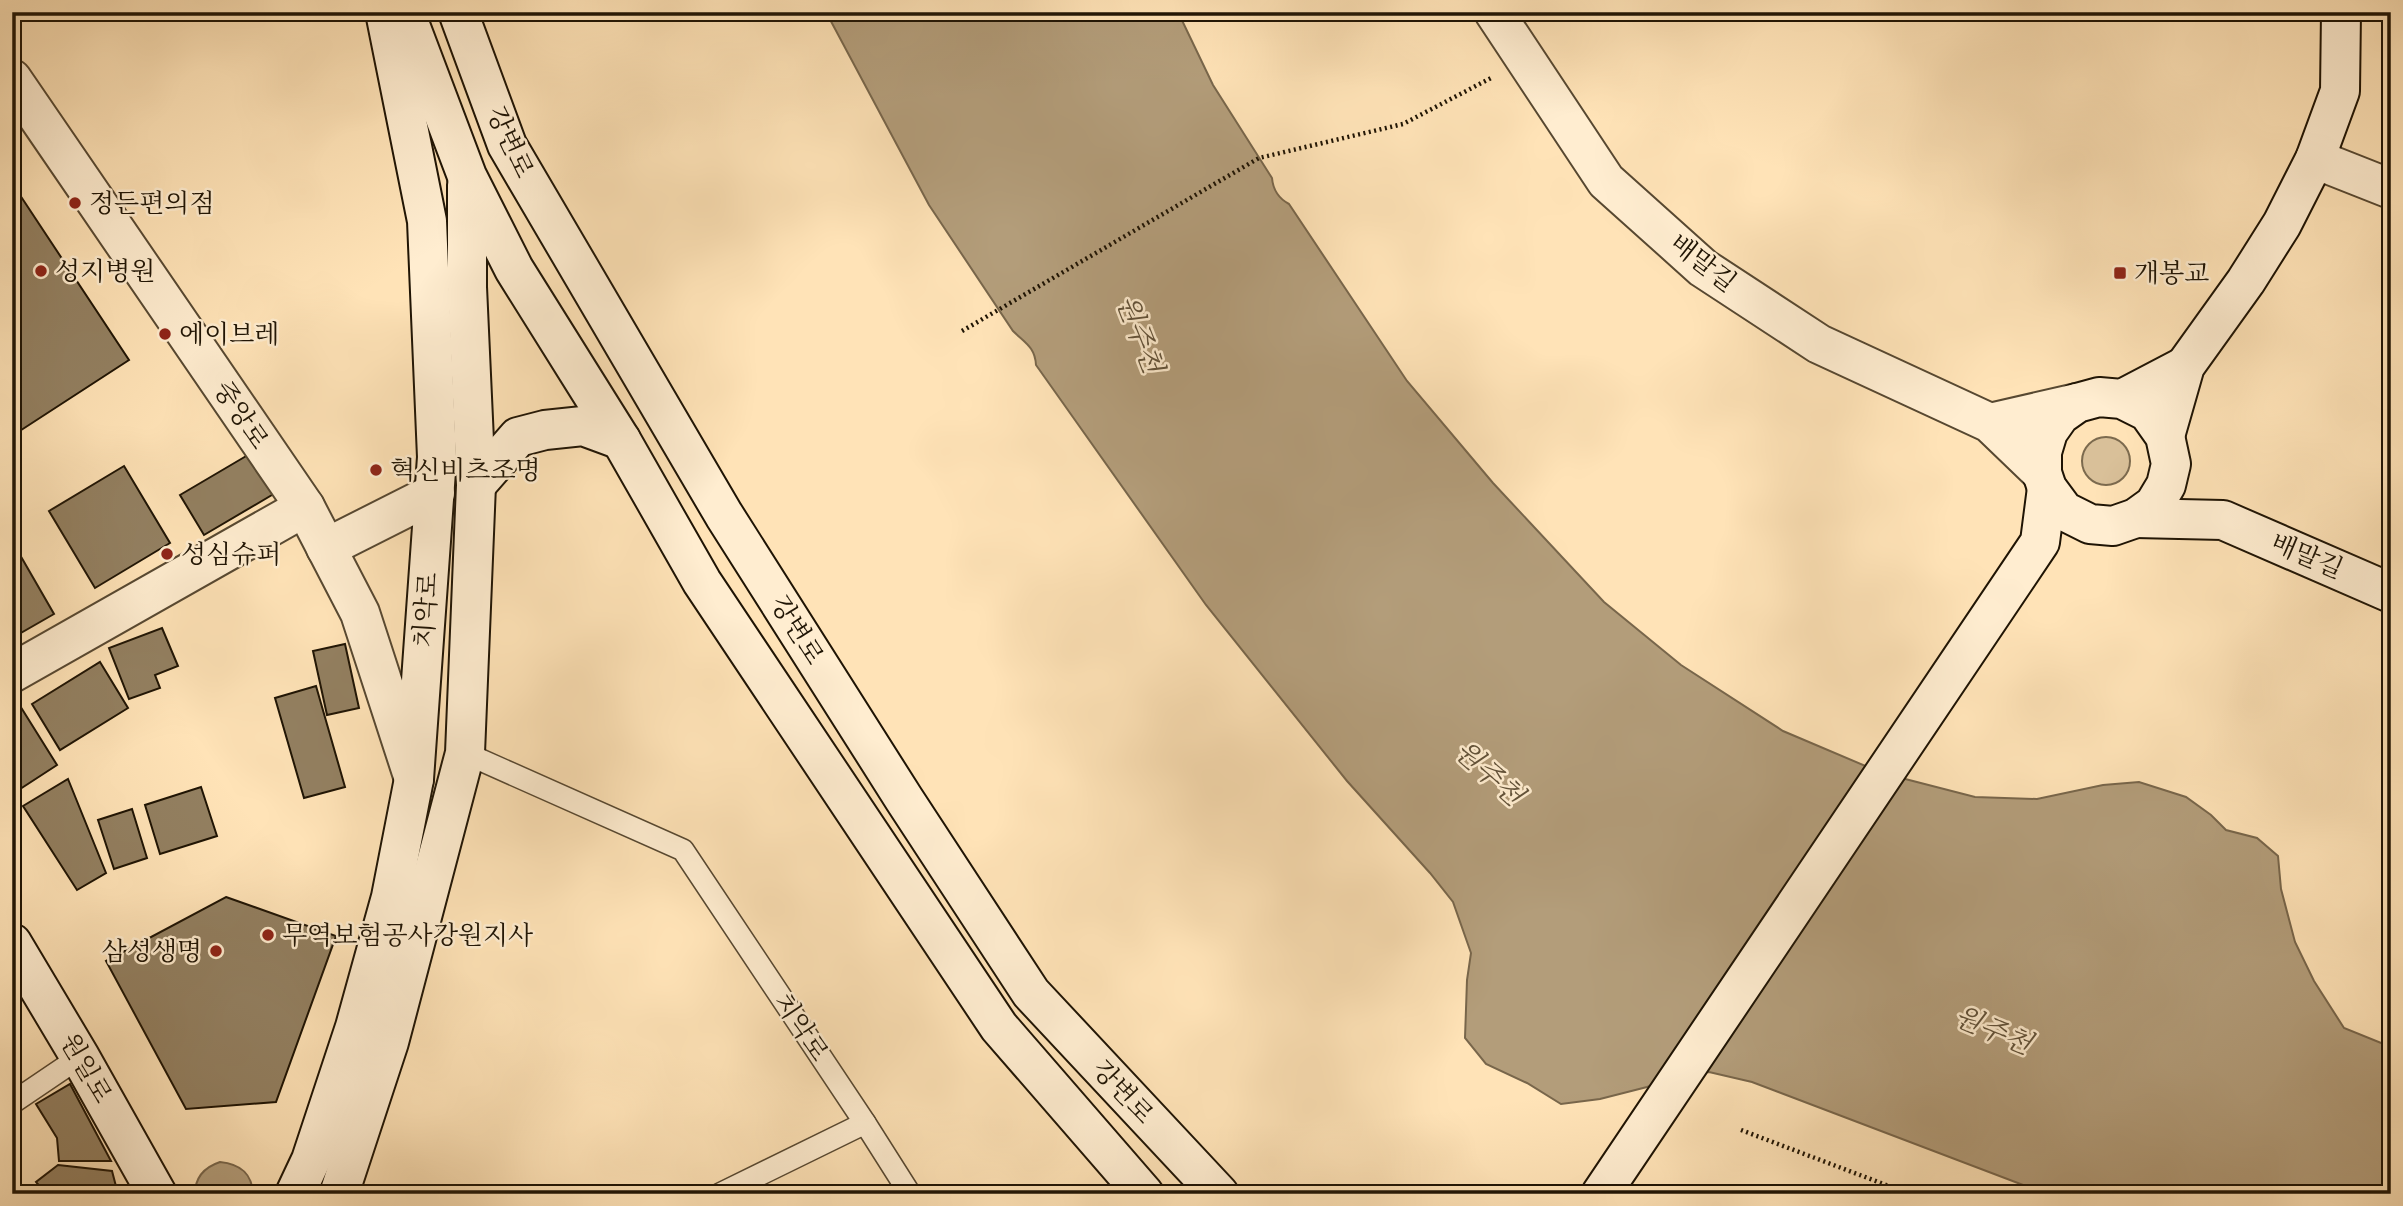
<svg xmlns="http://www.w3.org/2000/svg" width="2403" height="1206" viewBox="0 0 2403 1206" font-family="'IM FELL French Canon','Noto Serif KR',serif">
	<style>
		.green { fill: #d9c099; stroke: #7c6a4e; stroke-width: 2 }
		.water { fill: #b39d7a; stroke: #78664b; stroke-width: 2 }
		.building { fill: #938061; stroke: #1f1404; stroke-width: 2 }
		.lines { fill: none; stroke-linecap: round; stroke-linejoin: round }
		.lane-casing { stroke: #574831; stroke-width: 24 }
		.street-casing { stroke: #574831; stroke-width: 42 }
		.secondary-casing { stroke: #1f1404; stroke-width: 42 }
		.path { stroke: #1f1404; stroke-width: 4.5; stroke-dasharray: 2 3.5; stroke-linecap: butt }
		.lane { stroke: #ffedd0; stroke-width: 21 }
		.street { stroke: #ffedd0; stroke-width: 38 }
		.secondary { stroke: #ffedd0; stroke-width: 38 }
		.poi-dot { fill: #8f2418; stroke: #ffedd0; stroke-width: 2.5 }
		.labels { text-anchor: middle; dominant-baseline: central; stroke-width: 5; stroke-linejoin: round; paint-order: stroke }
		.street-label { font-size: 26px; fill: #1f1404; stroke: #ffedd0 }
		.poi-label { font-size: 26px; fill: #1f1404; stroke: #ffedd0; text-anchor: start }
		.water-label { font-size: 28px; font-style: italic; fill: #625239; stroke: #ffedd0 }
	</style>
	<rect width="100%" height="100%" fill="#ffe3b7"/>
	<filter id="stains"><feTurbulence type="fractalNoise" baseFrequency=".00286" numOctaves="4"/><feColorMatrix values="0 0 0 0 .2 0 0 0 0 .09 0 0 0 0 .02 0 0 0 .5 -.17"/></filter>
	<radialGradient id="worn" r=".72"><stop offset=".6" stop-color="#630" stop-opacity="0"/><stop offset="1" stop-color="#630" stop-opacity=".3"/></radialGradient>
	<circle class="green" cx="2106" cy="461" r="24"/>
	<g class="water">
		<path d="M826 12H1178L1213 85 1272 178C1273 190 1278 198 1289 204L1407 381 1493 483 1604 602 1681 665 1783 731 1882 773 1975 797 2037 799 2103 785 2139 782 2186 797 2211 815 2226 830 2257 838 2278 856 2281 889 2295 942 2314 981 2344 1028 2391 1047V1194H2047L1752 1082 1709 1072 1680 1076 1647 1087 1600 1099 1561 1104 1527 1083 1486 1064 1465 1038 1467 980 1471 953 1453 902 1430 873 1347 781 1206 605 1036 365C1035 347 1025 343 1013 331L929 205Z"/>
		<path d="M220 1162C240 1164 252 1173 253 1194H195C195 1177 205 1167 220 1162Z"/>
	</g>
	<g class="building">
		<path d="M12 183 129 360 12 436Z"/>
		<path d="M253 452 277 492 204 535 180 495Z"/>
		<path d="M124 466 170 543 95 588 49 511Z"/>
		<path d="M12 541 54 614 12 638Z"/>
		<path d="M162 628 178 666 155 675 160 688 129 699 109 648Z"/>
		<path d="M345 644 359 708 327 715 313 651Z"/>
		<path d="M100 662 128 708 60 750 32 704Z"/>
		<path d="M316 686 345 787 304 798 275 698Z"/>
		<path d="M17 701 57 765 14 793 12 705Z"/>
		<path d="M68 779 106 873 77 890 23 806Z"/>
		<path d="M201 787 217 836 160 854 145 805Z"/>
		<path d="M132 809 147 858 114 869 98 820Z"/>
		<path d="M226 897 336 936 276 1102 186 1109 106 961Z"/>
		<path d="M70 1084 111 1161H59L57 1138 36 1104Z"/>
		<path d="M58 1165 112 1171 118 1194H46L36 1182Z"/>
	</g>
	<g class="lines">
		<defs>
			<g id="lane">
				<path d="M465 753 683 850 865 1123 910 1194"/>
				<path d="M12 1103 80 1057"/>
				<path d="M720 1194 865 1123"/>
			</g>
			<g id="street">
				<path d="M1494 12 1606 181 1703 268 1819 344 1990 423 2042 473"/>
				<path d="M12 79 305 507 360 613 414 779"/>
				<path d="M2315 159 2391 189"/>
				<path d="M1990 423 2077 403"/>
				<path d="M326 548 435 493"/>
				<path d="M12 673 305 507"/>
			</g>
			<g id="secondary">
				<path d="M405 12 467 176 514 269 621 440 702 582 999 1027 1144 1194"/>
				<path d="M458 12 507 145 724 515 904 799 1031 993 1219 1194"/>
				<path d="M2122 399 2148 412 2165 436 2171 464 2166 485 2154 505 2136 518 2113 526 2090 524 2064 511 2047 488 2042 473V452L2048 432 2060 415 2077 403 2099 397 2122 399 2185 366"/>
				<path d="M2165 436 2185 366 2246 281 2282 224 2315 159 2340 91 2341 12"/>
				<path d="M476 485 518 437 545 430 583 426 621 440"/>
				<path d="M2136 518 2223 520 2391 593"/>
				<path d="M12 943 80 1057 157 1194"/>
				<path d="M295 1194 311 1160 355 1027 391 897 414 779 437 457 427 221 385 12"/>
				<path d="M339 1194 389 1042 465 753 476 485 467 287V185"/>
				<path d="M1601 1194 2040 542 2047 488"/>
			</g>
		</defs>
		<use href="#lane" class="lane-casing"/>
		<use href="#street" class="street-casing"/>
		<use href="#secondary" class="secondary-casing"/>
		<g class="path">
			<path d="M962 331 1259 158 1403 124 1491 78"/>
			<path d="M1741 1130 1910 1194"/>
		</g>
		<use href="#lane" class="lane"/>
		<use href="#street" class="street"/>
		<use href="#secondary" class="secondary"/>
	</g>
	<g class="poi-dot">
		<circle cx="75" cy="203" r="7"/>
		<circle cx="41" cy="271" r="7"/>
		<rect x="2113" y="266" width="14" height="14" rx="3.5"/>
		<circle cx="165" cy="334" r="7"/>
		<circle cx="376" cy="470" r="7"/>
		<circle cx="167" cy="554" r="7"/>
		<circle cx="268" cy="935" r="7"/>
		<circle cx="216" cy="951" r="7"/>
	</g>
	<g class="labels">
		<g class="street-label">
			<text transform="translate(510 142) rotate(65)">강변로</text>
			<text transform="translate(1703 263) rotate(38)">배말길</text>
			<text transform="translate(241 415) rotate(56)">중앙로</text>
			<text transform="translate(2307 556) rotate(23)">배말길</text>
			<text transform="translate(426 610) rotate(-86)">치악로</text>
			<text transform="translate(797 630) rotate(58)">강변로</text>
			<text transform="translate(801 1027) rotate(56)">치악로</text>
			<text transform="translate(86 1068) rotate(60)">원일로</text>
			<text transform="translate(1123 1092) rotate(47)">강변로</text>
		</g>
		<g class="poi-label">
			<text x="89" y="203">정든편의점</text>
			<text x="55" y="271">성지병원</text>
			<text x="2134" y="273">개봉교</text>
			<text x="179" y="334">에이브레</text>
			<text x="390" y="470">혁신비츠조명</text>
			<text x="181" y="554">성심슈퍼</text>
			<text x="282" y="935">무역보험공사강원지사</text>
			<text x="202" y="951" text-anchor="end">삼성생명</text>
		</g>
		<g class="water-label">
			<text transform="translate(1140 334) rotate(69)">원주천</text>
			<text transform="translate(1489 773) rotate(42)">원주천</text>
			<text transform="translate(1993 1030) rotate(23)">원주천</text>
		</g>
	</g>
	<rect width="2403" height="1206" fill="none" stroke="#ffe3b7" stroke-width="42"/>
	<rect x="14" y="14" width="2375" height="1178" fill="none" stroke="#1f1404" stroke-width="3.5"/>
	<rect x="21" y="21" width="2361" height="1164" fill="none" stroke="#1f1404" stroke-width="2"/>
	<rect width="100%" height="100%" filter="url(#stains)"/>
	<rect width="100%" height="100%" fill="url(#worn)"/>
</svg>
